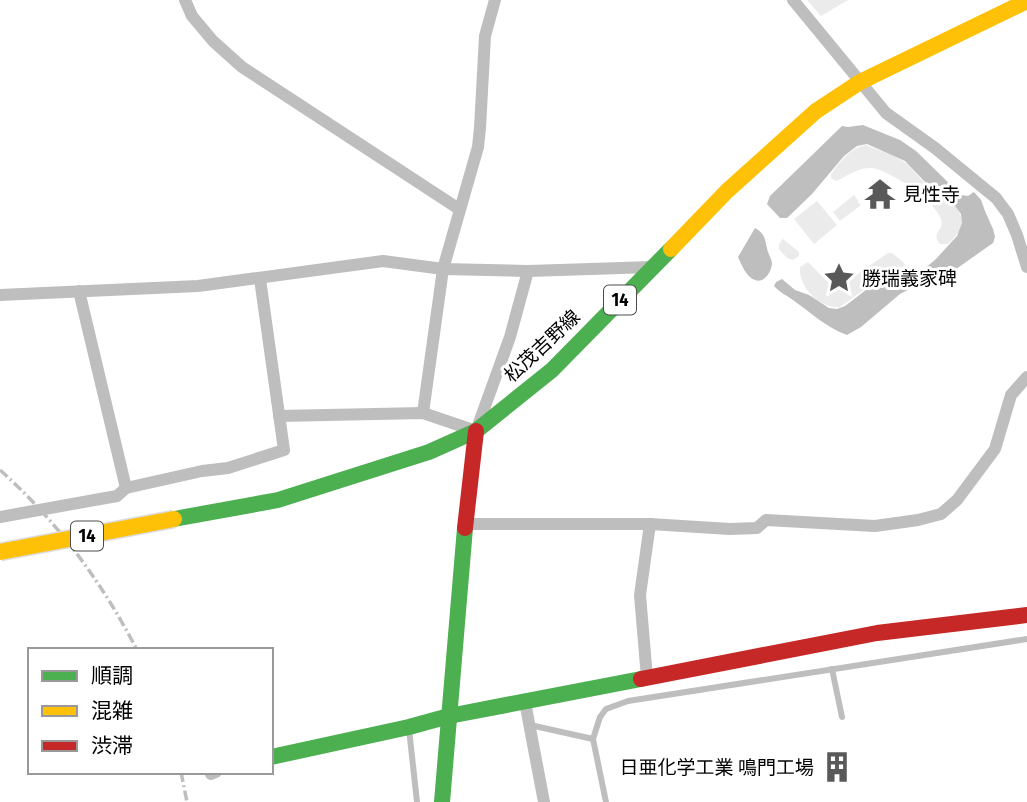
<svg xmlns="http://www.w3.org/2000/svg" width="1027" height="802" viewBox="0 0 1027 802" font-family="'Fira Sans Condensed','Noto Sans JP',sans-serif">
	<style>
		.green { fill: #ebebeb }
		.water { fill: #bebebe }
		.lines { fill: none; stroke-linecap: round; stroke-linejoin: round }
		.lane { stroke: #bebebe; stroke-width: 6 }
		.street { stroke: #bebebe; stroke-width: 12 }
		.fast { stroke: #4caf50; stroke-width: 16 }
		.slow { stroke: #ffc107; stroke-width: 16 }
		.jam { stroke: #c62828; stroke-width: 16 }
		.rail { stroke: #bebebe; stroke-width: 3.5; stroke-dasharray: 10 3.5 2 3.5; stroke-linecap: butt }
		.slow-bridge-casing { stroke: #dbdbdb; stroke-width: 19; stroke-linecap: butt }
		.slow-bridge { stroke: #ffc107; stroke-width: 16 }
		.labels { text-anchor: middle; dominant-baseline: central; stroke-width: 6; stroke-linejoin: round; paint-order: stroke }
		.shield { fill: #fff; stroke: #4c4c4c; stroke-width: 2 }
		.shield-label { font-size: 18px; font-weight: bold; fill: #000 }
		.poi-label { font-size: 19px; fill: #000; stroke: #fff; text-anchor: start }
		.street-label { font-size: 19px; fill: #000; stroke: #fff }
	</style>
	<rect width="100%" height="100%" fill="#fff"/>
	<g class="green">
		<path d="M807 0H848L821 16Z"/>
		<path d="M866 145C878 150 895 155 906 163 914 170 921 180 929 187 939 196 956 202 961 216 965 227 956 236 948 244H940C930 232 945 231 941 219 936 202 890 170 872 168 858 167 848 176 836 181L831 178V174C840 162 850 148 866 145Z"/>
		<path d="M854 195 861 205 840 221 833 212Z"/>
		<path d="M817 201 837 225 814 244 794 219Z"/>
		<path d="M783 239 799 252V256L793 260 787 258 779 249V244Z"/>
		<path d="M888 253H892L903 262 905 264 903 267 894 268 840 307C820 309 798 287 800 267L808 262 832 286 837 288Z"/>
	</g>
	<g class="water">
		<path d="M863 125 900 140 916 151 961 195 968 196 974 192 981 200 985 211 993 229 995 237 993 243 949 274 929 279 900 294 861 327 847 335C827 328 810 312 793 300 786 295 779 292 774 286L776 282 782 279 795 290 809 295 829 308 837 309 845 306 892 270 900 269 917 271 924 269 936 259 957 236 962 223 961 214 951 201 928 185 905 161 867 144 857 146 844 156 812 194 787 218H780L767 204 770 196 842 126 848 127Z"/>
		<path d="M755 228C766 234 765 241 768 252 769 255 772 260 772 263 772 271 764 284 755 280 747 278 741 264 738 257Z"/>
	</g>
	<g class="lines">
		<g class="lane">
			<path d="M832 669 842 717"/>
			<path d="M530 725 593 739"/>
			<path d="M409 729 417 802"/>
			<path d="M606 802 593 739 600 717 606 709 628 701 1027 639"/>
		</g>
		<g class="street">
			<path d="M185 0 192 16 213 41 242 67 459 209"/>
			<path d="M793 0 886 113 935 148 996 198 1008 214 1017 235 1027 267"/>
			<path d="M79 291 126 488"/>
			<path d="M0 295 198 286 383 261 443 269 528 271 652 267"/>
			<path d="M423 413 443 269 478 147 480 128 485 36 495 0"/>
			<path d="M279 416 423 413 476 431 510 337 528 271"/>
			<path d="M0 517 117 496 126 488 202 471 228 468 284 450 260 279"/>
			<path d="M465 524H650L730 529 757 528 766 520 875 526 918 520 941 514 957 500 995 449 1011 395 1027 377"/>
			<path d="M647 678 640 595 650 524"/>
			<path d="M525 702 544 802"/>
			<path d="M211 774 216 772"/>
		</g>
		<g class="fast">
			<path d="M174 519 278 500 429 452 476 431 552 370 671 249"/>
			<path d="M271 757 409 727 449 716 641 679"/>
			<path d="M442 802 465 528"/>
		</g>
		<path class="slow" d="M671 249 727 191 816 111 860 82 1027 1"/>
		<g class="jam">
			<path d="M465 528 476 431"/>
			<path d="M641 679 877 633 1027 615"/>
		</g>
		<g class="rail">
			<path d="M0 470C57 521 102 582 137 650"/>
			<path d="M181 772 187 802"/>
		</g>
		<defs>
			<path id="slow-bridge" d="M0 552 174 519"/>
		</defs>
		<use href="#slow-bridge" class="slow-bridge-casing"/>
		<use href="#slow-bridge" class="slow-bridge"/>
	</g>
	<defs>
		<symbol id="temple-bare" viewBox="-9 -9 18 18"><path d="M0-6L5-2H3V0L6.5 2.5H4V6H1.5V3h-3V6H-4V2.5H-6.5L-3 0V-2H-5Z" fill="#595959" stroke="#fff" stroke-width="2.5" paint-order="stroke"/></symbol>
		<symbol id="sight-bare" viewBox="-9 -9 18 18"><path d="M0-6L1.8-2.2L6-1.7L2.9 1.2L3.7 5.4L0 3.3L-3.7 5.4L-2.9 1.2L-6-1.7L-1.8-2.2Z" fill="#595959" stroke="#fff" stroke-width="2.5" paint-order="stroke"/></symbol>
		<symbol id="building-bare" viewBox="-9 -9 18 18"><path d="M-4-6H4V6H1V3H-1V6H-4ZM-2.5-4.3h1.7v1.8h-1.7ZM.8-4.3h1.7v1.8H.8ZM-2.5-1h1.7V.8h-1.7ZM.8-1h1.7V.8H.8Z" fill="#595959" stroke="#fff" stroke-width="2.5" paint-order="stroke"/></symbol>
	</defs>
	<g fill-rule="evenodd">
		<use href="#temple-bare" x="858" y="172" width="44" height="44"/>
		<use href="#sight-bare" x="817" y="256" width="44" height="44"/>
		<use href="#building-bare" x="815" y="745" width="44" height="44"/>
	</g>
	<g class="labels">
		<g class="shield">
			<rect x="604" y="285.5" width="32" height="29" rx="5"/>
			<rect x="71" y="521.5" width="32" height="29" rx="5"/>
		</g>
		<g class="shield-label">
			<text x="620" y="300">14</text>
			<text x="87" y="536">14</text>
		</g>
		<g class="poi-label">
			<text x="903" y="194">見性寺</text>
			<text x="862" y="278">勝瑞義家碑</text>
			<text x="814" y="767" text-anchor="end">日亜化学工業 鳴門工場</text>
		</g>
		<g class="street-label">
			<text transform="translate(542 346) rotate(-43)">松茂吉野線</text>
		</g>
	</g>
	<rect x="28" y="648" width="245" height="126" fill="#ffffff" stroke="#999999" stroke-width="2"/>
	<rect x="42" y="671" width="35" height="10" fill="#4caf50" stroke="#999999" stroke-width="2"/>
	<text x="91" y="683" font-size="21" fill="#000000">順調</text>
	<rect x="42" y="706" width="35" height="10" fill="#ffc107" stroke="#999999" stroke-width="2"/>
	<text x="91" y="718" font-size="21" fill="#000000">混雑</text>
	<rect x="42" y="741" width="35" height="10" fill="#c62828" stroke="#999999" stroke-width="2"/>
	<text x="91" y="753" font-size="21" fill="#000000">渋滞</text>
</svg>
